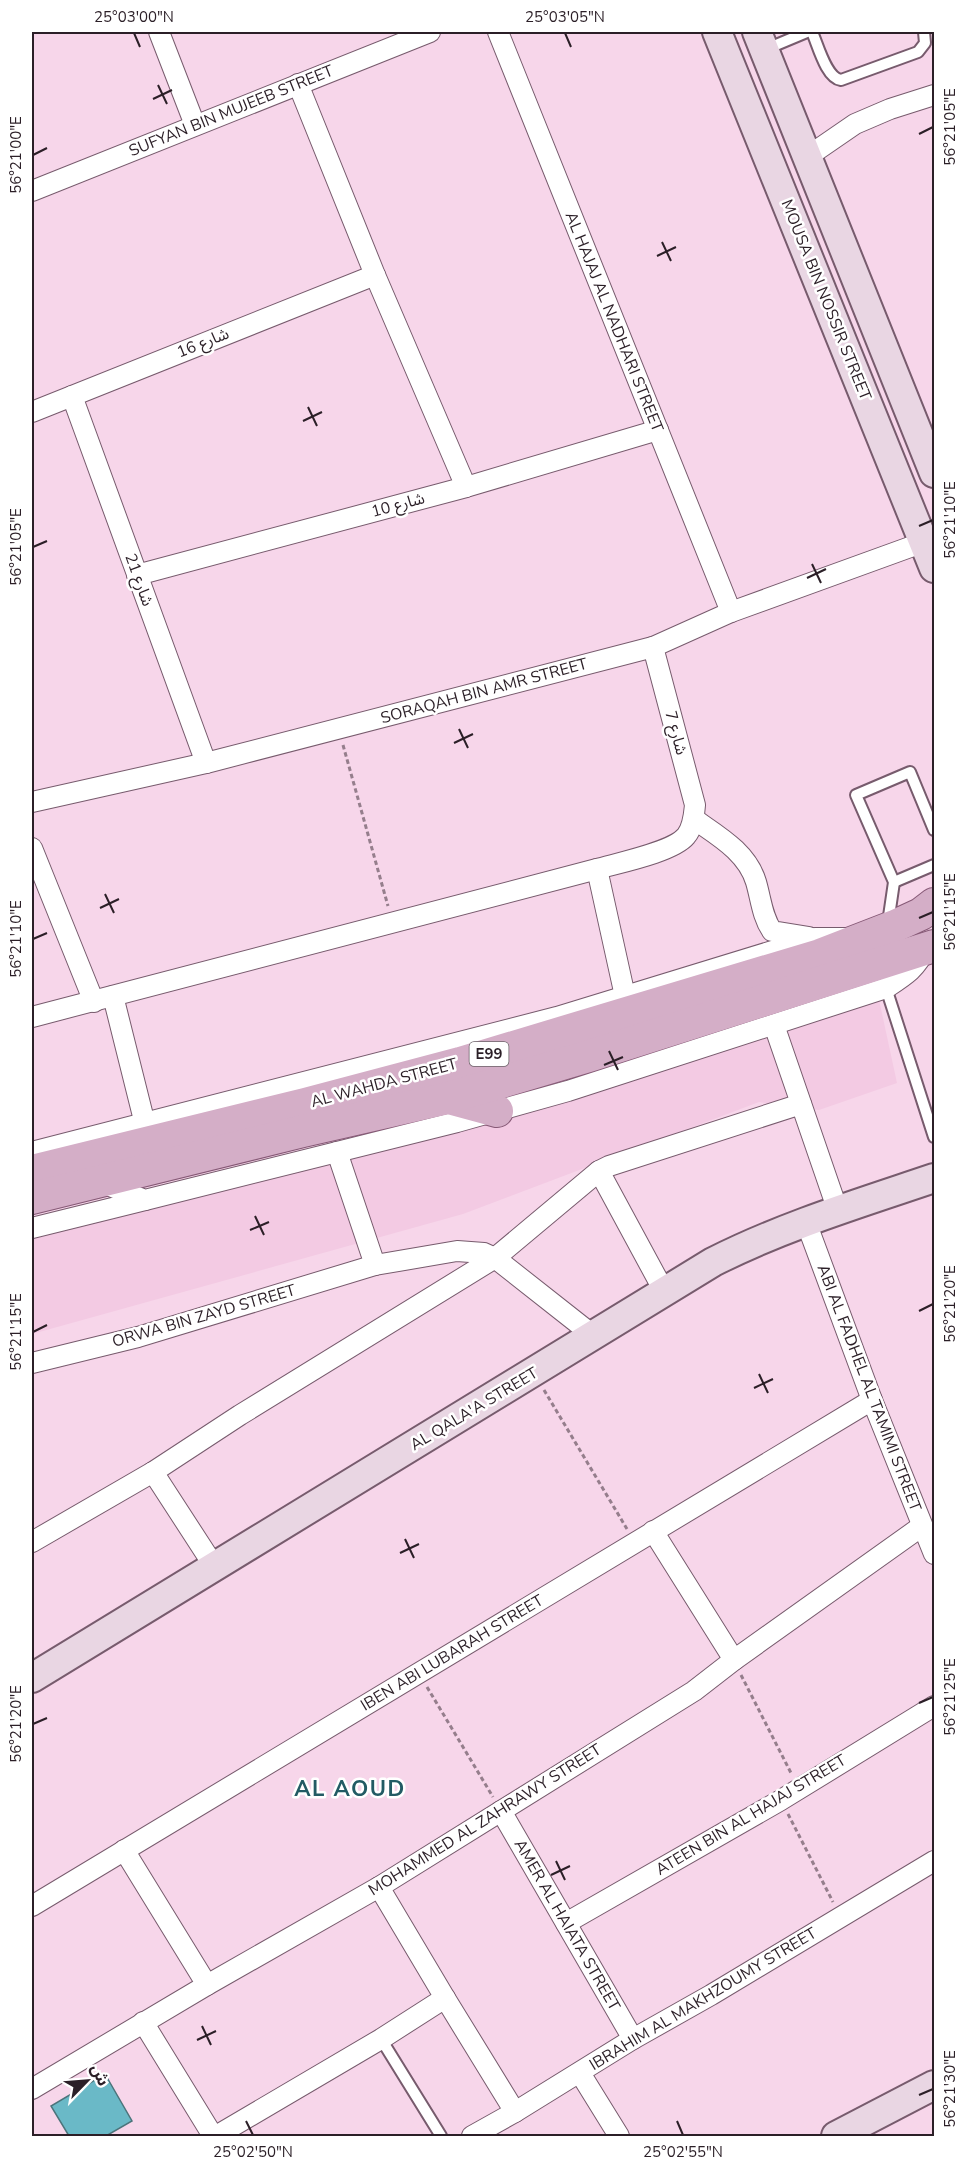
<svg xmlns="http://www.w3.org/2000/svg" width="966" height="2168" viewBox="0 0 966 2168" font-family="'Nunito Sans','Noto Sans Arabic',sans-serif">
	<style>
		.built { fill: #f3cae3 }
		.building { fill: #6ab9c7; stroke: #4c747b; stroke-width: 1.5 }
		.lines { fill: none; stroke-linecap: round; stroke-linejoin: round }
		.lane-casing { stroke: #775b6d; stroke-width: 14 }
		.street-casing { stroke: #775b6d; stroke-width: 22 }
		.secondary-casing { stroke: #775b6d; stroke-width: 32 }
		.primary-casing { stroke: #865976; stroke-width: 34 }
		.path { stroke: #957e8c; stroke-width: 3; stroke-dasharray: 4.5 3; stroke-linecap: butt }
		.lane { stroke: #fff; stroke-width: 10 }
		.street { stroke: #fff; stroke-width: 20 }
		.secondary { stroke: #e9d6e3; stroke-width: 28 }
		.primary { stroke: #d4aec7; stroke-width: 32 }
		.ticks { fill: none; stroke: #2b1f27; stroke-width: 2 }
		.labels { text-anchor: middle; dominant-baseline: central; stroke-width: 5; stroke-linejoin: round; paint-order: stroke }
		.shield { fill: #fff; stroke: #6b6268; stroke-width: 1.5 }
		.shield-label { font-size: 15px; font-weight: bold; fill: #2b1f27 }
		.street-label { font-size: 16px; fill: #2b1f27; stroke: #fff }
		.district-label { font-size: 22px; font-weight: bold; letter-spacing: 1.5px; fill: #225b64; stroke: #fff }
		.neatline { fill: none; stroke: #2b1f27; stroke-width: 2 }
		.ticks-label { font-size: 15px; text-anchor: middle; fill: #2b1f27 }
	</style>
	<rect width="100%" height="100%" fill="#f7d6ea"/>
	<path class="built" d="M875 981 897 1083 819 1110 759 1102 463 1214 32 1334V1218L174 1185 559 1084Z"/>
	<path class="building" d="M105 2074 132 2121 106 2136H69L51 2106Z"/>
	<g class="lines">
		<defs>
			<g id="lane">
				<path d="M812 32C818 45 826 78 841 80L918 52 925 43 924 32"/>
				<path d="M764 50 807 32"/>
				<path d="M894 882 934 865"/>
				<path d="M888 923 894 882 856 795 910 772 934 830"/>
				<path d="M886 988 934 1137"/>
				<path d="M381 2039 441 2136"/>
			</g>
			<g id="street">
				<path d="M159 32 195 125"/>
				<path d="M498 32 731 612"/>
				<path d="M298 84 375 275 466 487"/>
				<path d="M807 157 855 124 890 109 934 95"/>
				<path d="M32 191 430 32"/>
				<path d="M72 396 206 763"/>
				<path d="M32 412 375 275"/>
				<path d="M137 575 466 487 658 430"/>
				<path d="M32 802 206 763 653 647 731 612 924 542"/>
				<path d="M694 819C718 836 747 852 756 882 761 899 762 916 772 931L809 937"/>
				<path d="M32 848 94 1002"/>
				<path d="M597 869 625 996"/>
				<path d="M113 996 145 1124"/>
				<path d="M32 1017 597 869C618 863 673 852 686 836 693 828 694 815 695 805L653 647"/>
				<path d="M774 1025 838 1211"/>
				<path d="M32 1152 557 1017 815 938H847"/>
				<path d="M337 1152 375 1265"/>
				<path d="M100 1182 145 1200 457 1122 568 1091 886 988C906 975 916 969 926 948"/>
				<path d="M806 1222 872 1400 934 1554"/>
				<path d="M32 1228 145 1200"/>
				<path d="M665 1293 599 1171 609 1166 801 1104"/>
				<path d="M32 1363 138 1337 375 1265 457 1251 484 1253 495 1258 594 1336"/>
				<path d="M153 1472 214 1566"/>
				<path d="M653 1531 734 1660"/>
				<path d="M32 1542 153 1472 240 1415 495 1258 599 1171"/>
				<path d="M501 1811 633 2039"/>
				<path d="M124 1850 207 1985"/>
				<path d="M379 1887 445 1998 515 2112"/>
				<path d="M32 1906 872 1400"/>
				<path d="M566 1923 781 1800 934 1706"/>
				<path d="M143 2022 213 2136"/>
				<path d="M580 2073 619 2136"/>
				<path d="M32 2089 207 1985 379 1887 694 1691 734 1660 922 1526"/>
				<path d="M216 2136 381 2039 445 1998"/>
				<path d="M472 2136 515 2112 633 2039 711 1995 934 1861"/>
			</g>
			<g id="secondary">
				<path d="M717 32 934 568"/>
				<path d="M757 32 934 473"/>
				<path d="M32 1678 713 1262C784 1226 860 1203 934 1178"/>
				<path d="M836 2136 934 2085"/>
			</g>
			<g id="primary">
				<path d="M449 1098 497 1111"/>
				<path d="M32 1171 305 1104 460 1063 820 955 895 926 921 914 934 904"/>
				<path d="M32 1198 303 1131 448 1098 589 1056 934 946"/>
			</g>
		</defs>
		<use href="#lane" class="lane-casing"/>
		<use href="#street" class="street-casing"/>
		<use href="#secondary" class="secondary-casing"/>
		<use href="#primary" class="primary-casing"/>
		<g class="path">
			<path d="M343 745 388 906"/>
			<path d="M544 1390 627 1529"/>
			<path d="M741 1675 791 1773"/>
			<path d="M427 1687 493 1797"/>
			<path d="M788 1814 833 1902"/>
		</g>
		<use href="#lane" class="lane"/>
		<use href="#street" class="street"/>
		<use href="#secondary" class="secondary"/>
		<use href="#primary" class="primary"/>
	</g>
	<path class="ticks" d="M134 33 140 47M565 33 571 47M158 85 167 104M153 99 172 90M919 134 933 127M33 155 47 148M662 242 671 261M657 256 676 247M308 407 317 426M303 421 322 412M919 526 933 520M33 547 47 541M812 564 821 583M807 578 826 569M459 729 468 748M454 743 473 734M105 894 114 913M100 908 119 899M919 918 933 912M33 939 47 933M609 1051 618 1070M604 1065 623 1057M255 1216 264 1235M250 1230 269 1222M919 1311 933 1304M33 1332 47 1325M759 1374 768 1393M754 1388 773 1379M405 1539 414 1558M400 1553 419 1544M919 1703 933 1697M33 1724 47 1718M556 1861 565 1880M551 1875 570 1866M202 2026 211 2045M197 2040 216 2031M919 2095 933 2089M246 2121 253 2135M677 2121 683 2135"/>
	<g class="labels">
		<rect class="shield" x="469.5" y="1042" width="39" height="24" rx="4.5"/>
		<g class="shield-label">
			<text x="489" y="1054">E99</text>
		</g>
		<g class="street-label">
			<text transform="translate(231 111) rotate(-22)">SUFYAN BIN MUJEEB STREET</text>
			<text transform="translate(826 300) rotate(68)">MOUSA BIN NOSSIR STREET</text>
			<text transform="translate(614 322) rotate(68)">AL HAJAJ AL NADHARI STREET</text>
			<text transform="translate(203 343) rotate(-22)">شارع 16</text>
			<text transform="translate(398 505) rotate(-15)">شارع 10</text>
			<text transform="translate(139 580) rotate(70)">شارع 21</text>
			<text transform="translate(484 691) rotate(-15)">SORAQAH BIN AMR STREET</text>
			<text transform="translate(676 733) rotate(75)">شارع 7</text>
			<text transform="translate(384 1083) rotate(-15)">AL WAHDA STREET</text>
			<text transform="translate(204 1316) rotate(-16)">ORWA BIN ZAYD STREET</text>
			<text transform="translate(869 1388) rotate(69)">ABI AL FADHEL AL TAMIMI STREET</text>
			<text transform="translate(474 1409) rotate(-31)">AL QALA'A STREET</text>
			<text transform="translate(452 1653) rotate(-31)">IBEN ABI LUBARAH STREET</text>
			<text transform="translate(751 1815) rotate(-31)">ATEEN BIN AL HAJAJ STREET</text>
			<text transform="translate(485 1820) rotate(-32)">MOHAMMED AL ZAHRAWY STREET</text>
			<text transform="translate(567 1925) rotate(60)">AMER AL HAIATA STREET</text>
			<text transform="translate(703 1999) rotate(-31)">IBRAHIM AL MAKHZOUMY STREET</text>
		</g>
		<g class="district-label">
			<text x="350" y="1789">AL AOUD</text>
		</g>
	</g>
	<rect width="966" height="2168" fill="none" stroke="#ffffff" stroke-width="66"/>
	<g transform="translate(87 2081) rotate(65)" stroke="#ffffff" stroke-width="4.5" paint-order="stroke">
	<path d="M0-4.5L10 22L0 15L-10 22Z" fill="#2b1f27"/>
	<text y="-9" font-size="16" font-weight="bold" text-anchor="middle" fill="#2b1f27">ش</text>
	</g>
	<rect x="33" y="33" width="900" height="2102" class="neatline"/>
	<g class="ticks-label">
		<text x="134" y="22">25°03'00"N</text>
		<text x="565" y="22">25°03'05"N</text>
		<text transform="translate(950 127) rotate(-90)" y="5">56°21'05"E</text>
		<text transform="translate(16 155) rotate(-90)" y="5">56°21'00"E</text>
		<text transform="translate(950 520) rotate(-90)" y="5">56°21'10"E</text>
		<text transform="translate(16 547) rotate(-90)" y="5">56°21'05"E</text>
		<text transform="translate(950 912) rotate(-90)" y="5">56°21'15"E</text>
		<text transform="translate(16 939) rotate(-90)" y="5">56°21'10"E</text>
		<text transform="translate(950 1304) rotate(-90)" y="5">56°21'20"E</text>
		<text transform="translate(16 1332) rotate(-90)" y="5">56°21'15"E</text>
		<text transform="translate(950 1697) rotate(-90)" y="5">56°21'25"E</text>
		<text transform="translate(16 1724) rotate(-90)" y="5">56°21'20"E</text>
		<text transform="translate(950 2089) rotate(-90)" y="5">56°21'30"E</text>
		<text x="253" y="2157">25°02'50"N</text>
		<text x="683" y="2157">25°02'55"N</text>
	</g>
</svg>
